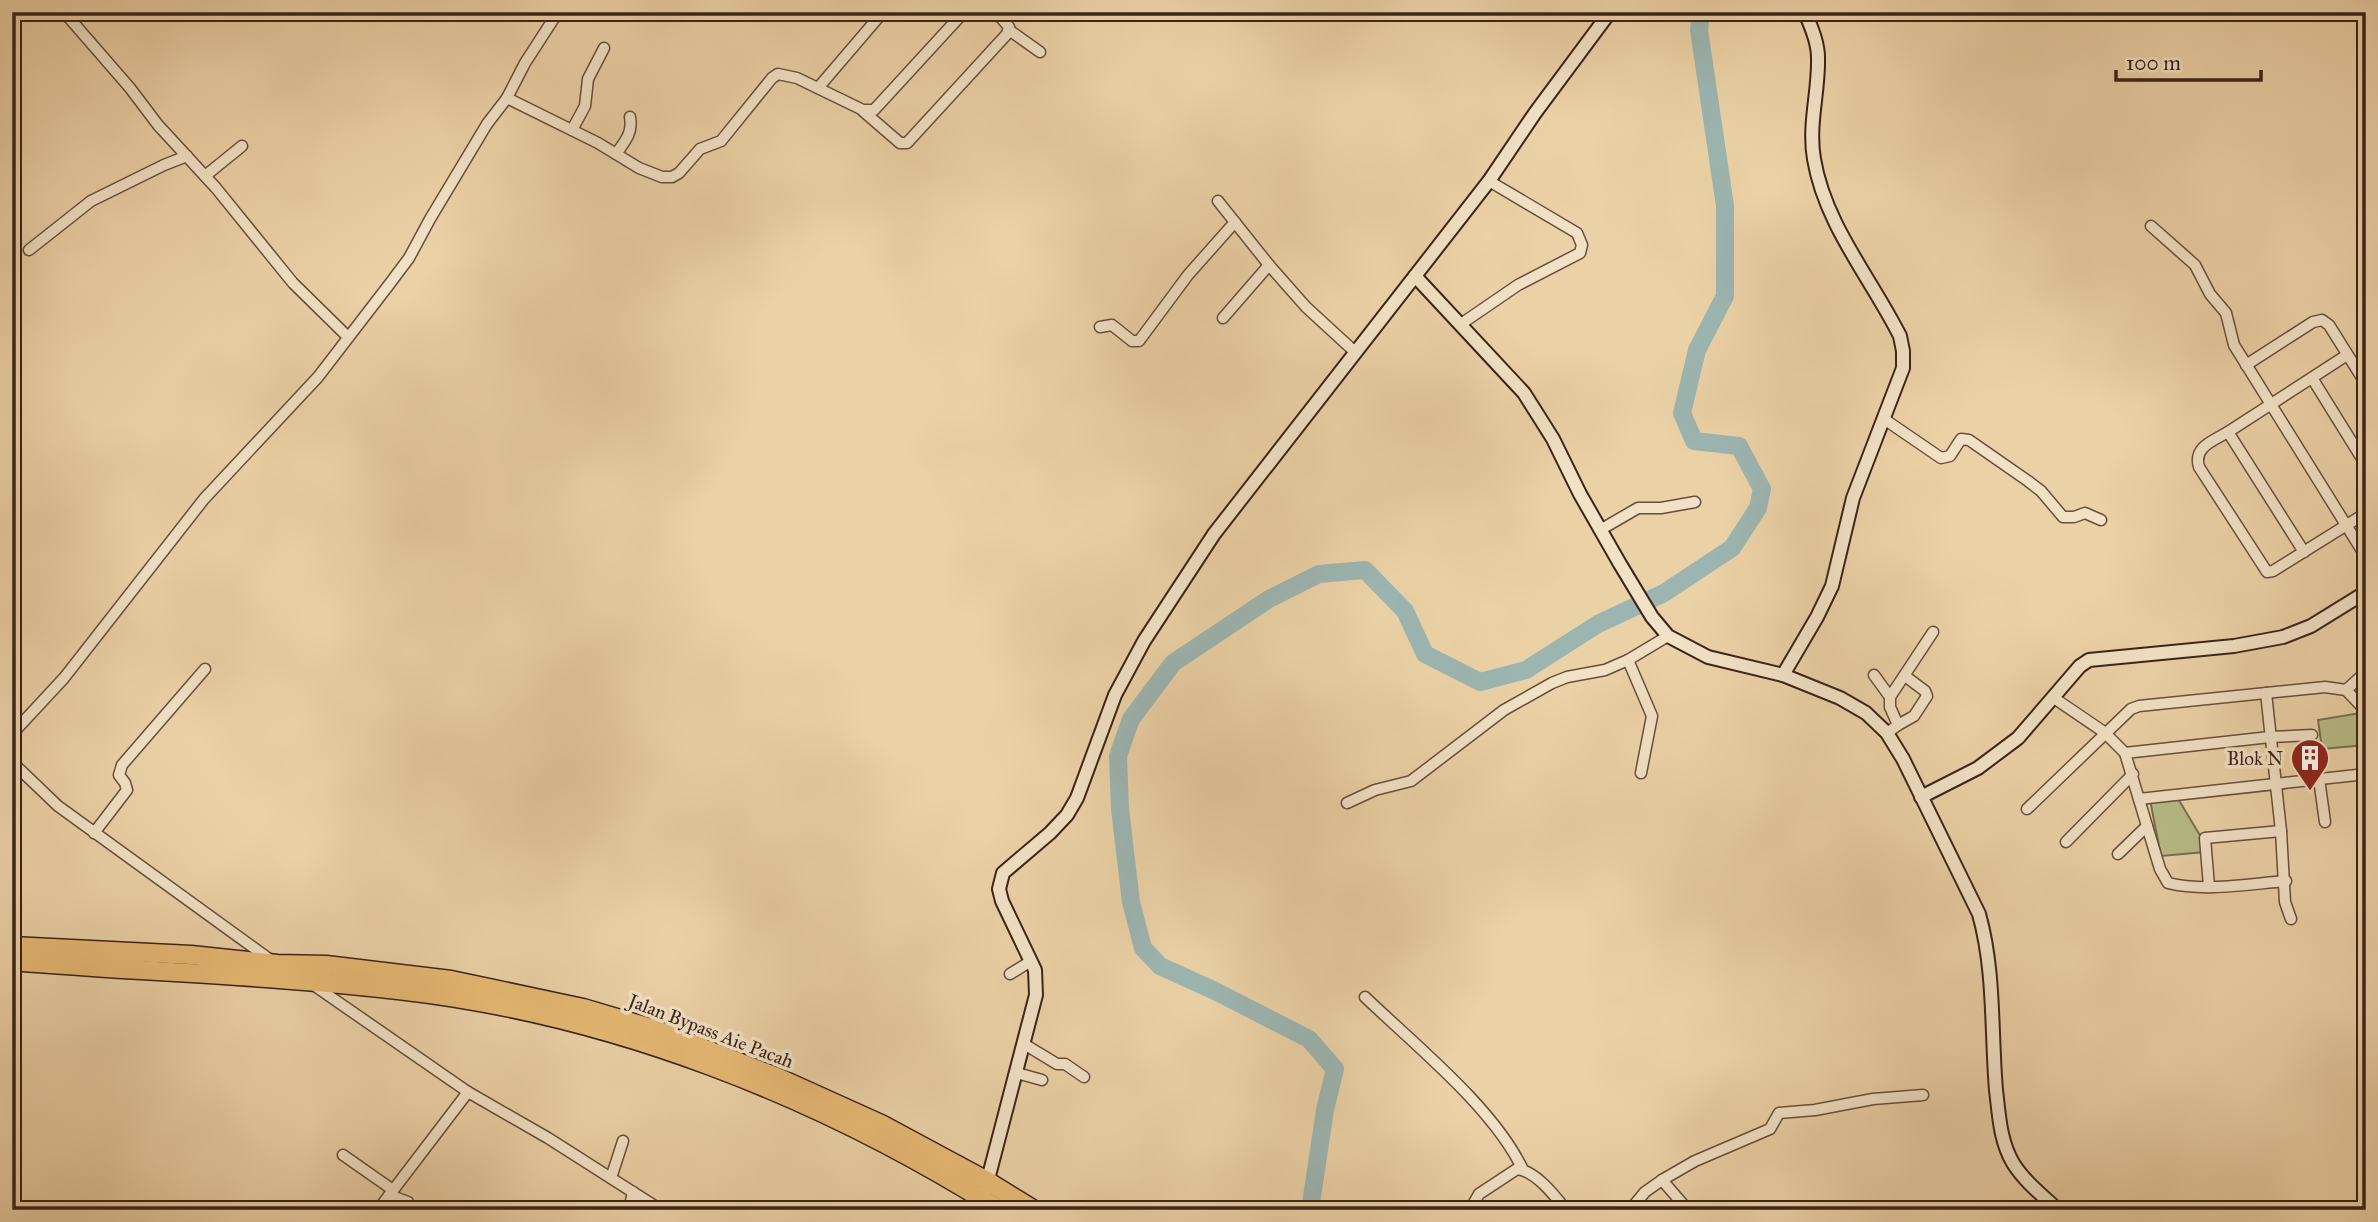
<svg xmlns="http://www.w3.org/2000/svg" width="2378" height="1222" viewBox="0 0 2378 1222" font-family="'IM FELL Great Primer',serif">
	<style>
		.green { fill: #b7bc87; stroke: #797051; stroke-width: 2 }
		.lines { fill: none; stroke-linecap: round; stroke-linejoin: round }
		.river { stroke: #9cb5b1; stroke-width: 18 }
		.street-casing { stroke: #674e3e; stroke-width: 13 }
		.secondary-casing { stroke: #3b231b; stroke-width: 16 }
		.highway-casing { stroke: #3b231b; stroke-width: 21 }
		.street { stroke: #f2e1c5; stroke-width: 10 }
		.secondary { stroke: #f2e1c5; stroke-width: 12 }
		.highway { stroke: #e6b873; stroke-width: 18 }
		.labels { text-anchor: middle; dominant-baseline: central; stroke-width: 7; stroke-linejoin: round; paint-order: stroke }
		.poi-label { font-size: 19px; fill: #3b231b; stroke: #f2e1c5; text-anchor: end }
		.street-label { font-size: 19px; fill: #3b231b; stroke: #f2e1c5 }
	</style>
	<rect width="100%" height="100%" fill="#ebd1a6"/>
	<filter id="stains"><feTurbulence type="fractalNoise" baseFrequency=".00286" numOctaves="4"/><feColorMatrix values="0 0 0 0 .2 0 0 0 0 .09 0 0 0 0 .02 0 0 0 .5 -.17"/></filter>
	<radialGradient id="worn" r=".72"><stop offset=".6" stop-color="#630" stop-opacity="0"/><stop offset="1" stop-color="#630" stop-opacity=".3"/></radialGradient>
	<g class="green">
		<path d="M2360 713 2366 718V745L2322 749 2318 720Z"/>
		<path d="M2177 797 2204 842 2205 852 2161 856 2150 800Z"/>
	</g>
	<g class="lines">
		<path class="river" d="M1310 1210 1325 1110 1335 1069 1309 1039 1215 991 1160 966 1143 948 1131 902 1120 809 1118 756 1131 719 1173 663 1269 599 1319 574 1365 570 1405 611 1425 654 1480 682 1526 670 1598 624 1664 593 1732 548 1758 508 1762 489 1739 446 1694 441 1682 413 1697 350 1725 296V206L1699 30 1701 12"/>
		<defs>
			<g id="street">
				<path d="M64 12 130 88 158 125 216 188 293 283 348 337"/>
				<path d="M1009 30 1040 52"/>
				<path d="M818 88 883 12"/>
				<path d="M507 98 598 143 639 168 662 177H672L679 173 700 149 721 141 772 78 778 74 797 78 863 110H874L964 12"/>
				<path d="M863 111 900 143H907L1007 34 1009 27 996 12"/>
				<path d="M572 130 585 106 588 79 604 48"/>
				<path d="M616 154C625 141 633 133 630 117"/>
				<path d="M205 176 242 146"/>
				<path d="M1218 201 1269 265 1306 307 1355 352"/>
				<path d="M2151 226 2195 265 2210 294 2226 313 2234 345 2366 557"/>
				<path d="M29 250 91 201 164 165 187 156"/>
				<path d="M1223 318 1269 265"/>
				<path d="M1461 324 1518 285 1580 253 1582 245 1577 233 1489 181"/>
				<path d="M1100 327 1112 325 1132 341H1139L1188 275 1235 222"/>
				<path d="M2246 365 2313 322 2322 320 2329 325 2366 384"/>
				<path d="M2312 378 2366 465"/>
				<path d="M1884 419 1941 458 1950 456 1961 439 1969 440 2028 481 2041 491 2063 517H2074L2085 513 2101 520"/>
				<path d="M2228 432C2213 441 2193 447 2199 467L2267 572 2273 571 2366 513"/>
				<path d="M1600 530 1638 508H1661L1695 502"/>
				<path d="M2304 552 2228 432 2347 355"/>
				<path d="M1874 675 1890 697"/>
				<path d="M2346 690 2366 711"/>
				<path d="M2346 690 2366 672"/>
				<path d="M2266 693 2281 831 2285 902 2291 919"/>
				<path d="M2054 698 2104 732 2125 753 2160 869 2168 883C2205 892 2248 884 2286 881"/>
				<path d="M1898 725 1914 716 1927 696 1925 691 1905 676"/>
				<path d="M1887 733 1898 725 1890 707V697L1933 632"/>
				<path d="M12 734 64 678 204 499 318 377 388 286 409 258 430 219 487 124 507 98 525 63 558 12"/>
				<path d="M2125 753 2270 737 2312 735"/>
				<path d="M12 762 58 806 272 961"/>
				<path d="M1641 773 1652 716 1628 660 1668 636"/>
				<path d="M2319 779 2325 822"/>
				<path d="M2139 799 2366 774"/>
				<path d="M1347 803 1375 790 1411 781 1504 710 1552 683 1567 677 1605 670 1628 660"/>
				<path d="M2027 809 2131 709 2139 706 2325 687 2346 690"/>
				<path d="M94 833 127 790 125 783 119 775 122 765 205 669"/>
				<path d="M2066 842 2133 774"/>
				<path d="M2118 854 2147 826"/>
				<path d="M2209 886 2205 838 2281 831"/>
				<path d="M1010 974 1031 961"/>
				<path d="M312 984 468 1092 548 1138 661 1210"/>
				<path d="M1365 997C1415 1045 1494 1108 1523 1170"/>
				<path d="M1024 1044 1057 1064H1065L1084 1077"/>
				<path d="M1017 1073 1042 1080"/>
				<path d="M343 1155 393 1190"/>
				<path d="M611 1178 623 1141"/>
				<path d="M1662 1180 1688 1210"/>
				<path d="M389 1195 408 1202"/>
				<path d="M378 1210 468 1092"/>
				<path d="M629 1210 633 1192"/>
				<path d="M1470 1210 1479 1194 1517 1169C1536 1171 1555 1196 1566 1210"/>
				<path d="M1630 1210 1645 1192 1662 1180 1695 1161 1770 1129 1779 1113 1815 1110 1873 1099 1923 1095"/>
			</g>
			<g id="secondary">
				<path d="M1415 276 1524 393 1553 439 1580 494 1620 564 1652 617 1668 636 1708 657 1783 675 1840 698 1866 713 1887 733 1903 759 1979 914C1995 971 1991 1031 1996 1090 1999 1115 2000 1141 2013 1163 2024 1181 2043 1196 2058 1210"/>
				<path d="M1783 675 1817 617 1832 586 1853 498 1903 368V351L1900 336C1871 278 1825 225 1814 159 1808 124 1819 92 1818 58 1818 42 1811 27 1805 12"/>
				<path d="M1921 797 1978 768 2018 738 2080 666 2089 660 2234 646 2283 637 2311 626 2366 592"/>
				<path d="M980 1210 1036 995 1035 970 1002 901 999 889 1003 873 1050 833 1067 815 1077 798 1115 695 1144 641 1214 534 1489 181 1535 113 1610 12"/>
			</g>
			<g id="highway">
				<path d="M12 946 191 955 277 964 326 965 451 980 583 1008 654 1029 779 1078 881 1124 987 1181 1034 1210"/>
				<path d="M12 961C141 972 270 975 398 990 612 1014 819 1096 1000 1210"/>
			</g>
		</defs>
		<use href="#street" class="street-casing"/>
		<use href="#secondary" class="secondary-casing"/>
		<use href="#highway" class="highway-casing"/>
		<use href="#street" class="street"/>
		<use href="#secondary" class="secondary"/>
		<use href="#highway" class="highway"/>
	</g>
	<defs>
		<symbol id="building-pin" viewBox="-11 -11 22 30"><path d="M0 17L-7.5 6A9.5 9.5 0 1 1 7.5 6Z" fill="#8f2418" stroke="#f2e1c5"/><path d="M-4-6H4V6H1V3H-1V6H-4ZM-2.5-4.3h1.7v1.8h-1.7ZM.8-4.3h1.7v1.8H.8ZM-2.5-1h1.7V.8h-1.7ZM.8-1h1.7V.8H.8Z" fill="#fff"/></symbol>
	</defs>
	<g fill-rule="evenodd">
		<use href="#building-pin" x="2288" y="736" width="44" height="60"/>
	</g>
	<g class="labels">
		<g class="poi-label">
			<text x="2283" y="758">Blok N</text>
		</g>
		<g class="street-label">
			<text transform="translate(711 1031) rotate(21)">Jalan Bypass Aie Pacah</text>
		</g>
	</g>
	<rect width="2378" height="1222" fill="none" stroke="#ebd1a6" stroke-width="42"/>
	<rect x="14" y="14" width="2350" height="1194" fill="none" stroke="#3b231b" stroke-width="3.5"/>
	<rect x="21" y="21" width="2336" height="1180" fill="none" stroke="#3b231b" stroke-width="2"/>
	<path d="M2116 70v10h145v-10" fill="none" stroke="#3b231b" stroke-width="3.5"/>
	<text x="2126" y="70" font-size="21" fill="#3b231b" stroke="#f2e1c5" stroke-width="5" paint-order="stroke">100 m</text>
	<rect width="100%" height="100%" filter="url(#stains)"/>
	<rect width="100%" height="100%" fill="url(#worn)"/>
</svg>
